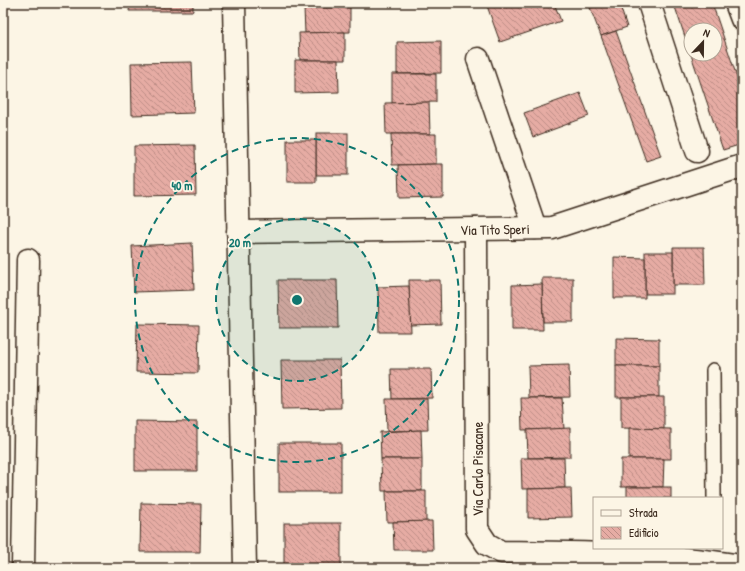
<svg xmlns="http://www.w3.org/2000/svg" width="745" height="571" viewBox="0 0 745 571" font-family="'Patrick Hand',sans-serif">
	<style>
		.building { fill: url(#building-back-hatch); stroke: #3b2a1e; fill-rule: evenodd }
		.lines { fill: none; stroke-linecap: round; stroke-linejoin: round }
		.lane-casing { stroke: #3b2a1e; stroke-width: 16 }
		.street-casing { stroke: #3b2a1e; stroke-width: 25 }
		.lane { stroke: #fcf5e5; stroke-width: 13 }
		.street { stroke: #fcf5e5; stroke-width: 22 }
		.ring { fill: none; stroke: #0f766e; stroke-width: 2; stroke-dasharray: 7 5 }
		.labels { text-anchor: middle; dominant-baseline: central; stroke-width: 3.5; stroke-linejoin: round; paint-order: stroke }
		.street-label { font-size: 14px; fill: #3b2a1e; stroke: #fcf5e5 }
		.centre { fill: #0f766e; stroke: #fcf5e5; stroke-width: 2 }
		.ring-label { font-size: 12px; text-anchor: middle; font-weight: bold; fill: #0f766e; stroke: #fcf5e5; stroke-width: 3.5; stroke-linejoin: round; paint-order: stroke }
	</style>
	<defs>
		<pattern id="building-back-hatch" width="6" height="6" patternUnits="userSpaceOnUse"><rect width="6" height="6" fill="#e6aca4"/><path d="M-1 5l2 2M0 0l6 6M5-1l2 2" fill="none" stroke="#bc8c85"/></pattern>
	</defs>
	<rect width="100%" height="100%" fill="#fcf5e5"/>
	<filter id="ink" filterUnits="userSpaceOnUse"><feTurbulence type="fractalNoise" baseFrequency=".025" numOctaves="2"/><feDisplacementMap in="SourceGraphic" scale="8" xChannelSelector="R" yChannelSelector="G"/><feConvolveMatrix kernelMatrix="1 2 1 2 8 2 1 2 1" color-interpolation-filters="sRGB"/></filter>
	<g filter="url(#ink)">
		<g class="building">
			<path d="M130 3H193V11H129Z"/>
			<path d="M297 3H343V7L297 8Z"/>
			<path d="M486 3H554L561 21 500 42Z"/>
			<path d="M589 3H605L590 8Z"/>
			<path d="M605 3H619L627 27 601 36 590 8Z"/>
			<path d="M688 3H712L742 92V144L723 150 675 7ZM691 30H715V54H691Z"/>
			<path d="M350 7V32L305 33 304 8Z"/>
			<path d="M616 31 661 156 646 161 601 36Z"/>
			<path d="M345 32V60H300L299 33Z"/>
			<path d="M441 41V73L397 74V42Z"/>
			<path d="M295 60H338L339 92 295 93Z"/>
			<path d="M192 62 194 113 132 115 131 63Z"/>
			<path d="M392 74H436V102L392 103Z"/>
			<path d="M580 93 589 116 533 137 524 113Z"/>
			<path d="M429 102 430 134H386L385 103Z"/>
			<rect x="316" y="133" width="32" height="42"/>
			<path d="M391 134H436V164L392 165Z"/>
			<rect x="287" y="140" width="29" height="42"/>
			<path d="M195 145 196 195 134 196V146Z"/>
			<path d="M436 164H443V197L399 198 398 165Z"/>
			<path d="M192 243 194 290 134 292 132 246Z"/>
			<path d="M673 247H704L705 285H673Z"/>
			<rect x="645" y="252" width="28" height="42"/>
			<path d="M614 257 645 258V298H614Z"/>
			<path d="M542 278H573V322H543Z"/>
			<path d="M278 280H337L338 328H279Z"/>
			<path d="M409 280H440L441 324 410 325Z"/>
			<path d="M542 284 543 330H512V285Z"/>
			<path d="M409 286 411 332H379L378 287Z"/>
			<path d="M137 324 199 325 198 373 136 372Z"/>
			<path d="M616 338 659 339V366H616Z"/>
			<path d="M281 360H340L341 408 282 409Z"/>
			<path d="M569 365 570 397 529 398 528 366Z"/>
			<rect x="616" y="366" width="43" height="31"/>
			<path d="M391 369H431L432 398 392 399Z"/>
			<path d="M621 397H664V429L621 428Z"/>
			<path d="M521 398H562L564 429 522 430Z"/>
			<path d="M386 399H427L428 430 387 431Z"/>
			<path d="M135 421 197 422V471H135Z"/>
			<path d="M570 428V457L528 458 527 430Z"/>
			<path d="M629 428 671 429V459H629Z"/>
			<path d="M421 430 422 459H381L380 432Z"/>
			<rect x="279" y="443" width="62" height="49"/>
			<path d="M521 458H564L565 488 522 489Z"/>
			<path d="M381 459H422V491H382Z"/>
			<path d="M621 459H664L663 487H621Z"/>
			<rect x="627" y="487" width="44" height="11"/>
			<path d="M565 488H571L572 517 528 518V489Z"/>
			<path d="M386 491H426V522H387Z"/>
			<path d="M141 503 201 504 200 552H140Z"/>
			<path d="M432 521 433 550H394L393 522Z"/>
			<rect x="284" y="523" width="57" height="45"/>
		</g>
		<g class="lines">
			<defs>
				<path id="lane" d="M713 370 714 498"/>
				<g id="street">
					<path d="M234 3 245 568"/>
					<path d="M649 3 697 151"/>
					<path d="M736 3 742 19"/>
					<path d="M478 59 535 228"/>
					<path d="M476 229 477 529 487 544 501 552C582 553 662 553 742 566"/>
					<path d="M238 232 552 228 742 166"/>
					<path d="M23 568 28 260"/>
				</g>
			</defs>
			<use href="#lane" class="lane-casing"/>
			<use href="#street" class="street-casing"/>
			<use href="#lane" class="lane"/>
			<use href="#street" class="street"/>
		</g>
	</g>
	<circle cx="297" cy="300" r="81" fill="#0f766e" fill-opacity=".12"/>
	<g class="ring">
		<circle cx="297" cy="300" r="81"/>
		<circle cx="297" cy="300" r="162"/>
	</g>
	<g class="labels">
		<g class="street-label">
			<text transform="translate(495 229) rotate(-1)">Via Tito Speri</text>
			<text transform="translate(477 469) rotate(-90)">Via Carlo Pisacane</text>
		</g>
	</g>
	<circle cx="297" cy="300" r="6" class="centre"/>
	<g class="ring-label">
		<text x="182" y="190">40 m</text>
		<text x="240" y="247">20 m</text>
	</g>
	<rect width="745" height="571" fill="none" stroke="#fcf5e5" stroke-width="16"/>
	<rect x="8" y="8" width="729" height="555" fill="none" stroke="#3b2a1e" stroke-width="1.5" filter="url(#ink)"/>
	<rect x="593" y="497" width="130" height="52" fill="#fcf5e5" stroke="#afa495"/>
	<rect x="601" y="510" width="20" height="6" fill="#fcf5e5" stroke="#afa495"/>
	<text x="629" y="517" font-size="12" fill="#3b2a1e">Strada</text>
	<rect x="601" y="527" width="20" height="12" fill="url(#building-back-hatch)" stroke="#afa495"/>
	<text x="629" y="537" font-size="12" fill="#3b2a1e">Edificio</text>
	<g transform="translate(703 42) rotate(22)"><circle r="19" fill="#fcf5e5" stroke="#afa495"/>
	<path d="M0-3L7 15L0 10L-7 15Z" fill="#3b2a1e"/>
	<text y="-6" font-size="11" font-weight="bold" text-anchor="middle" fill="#3b2a1e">N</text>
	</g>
</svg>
